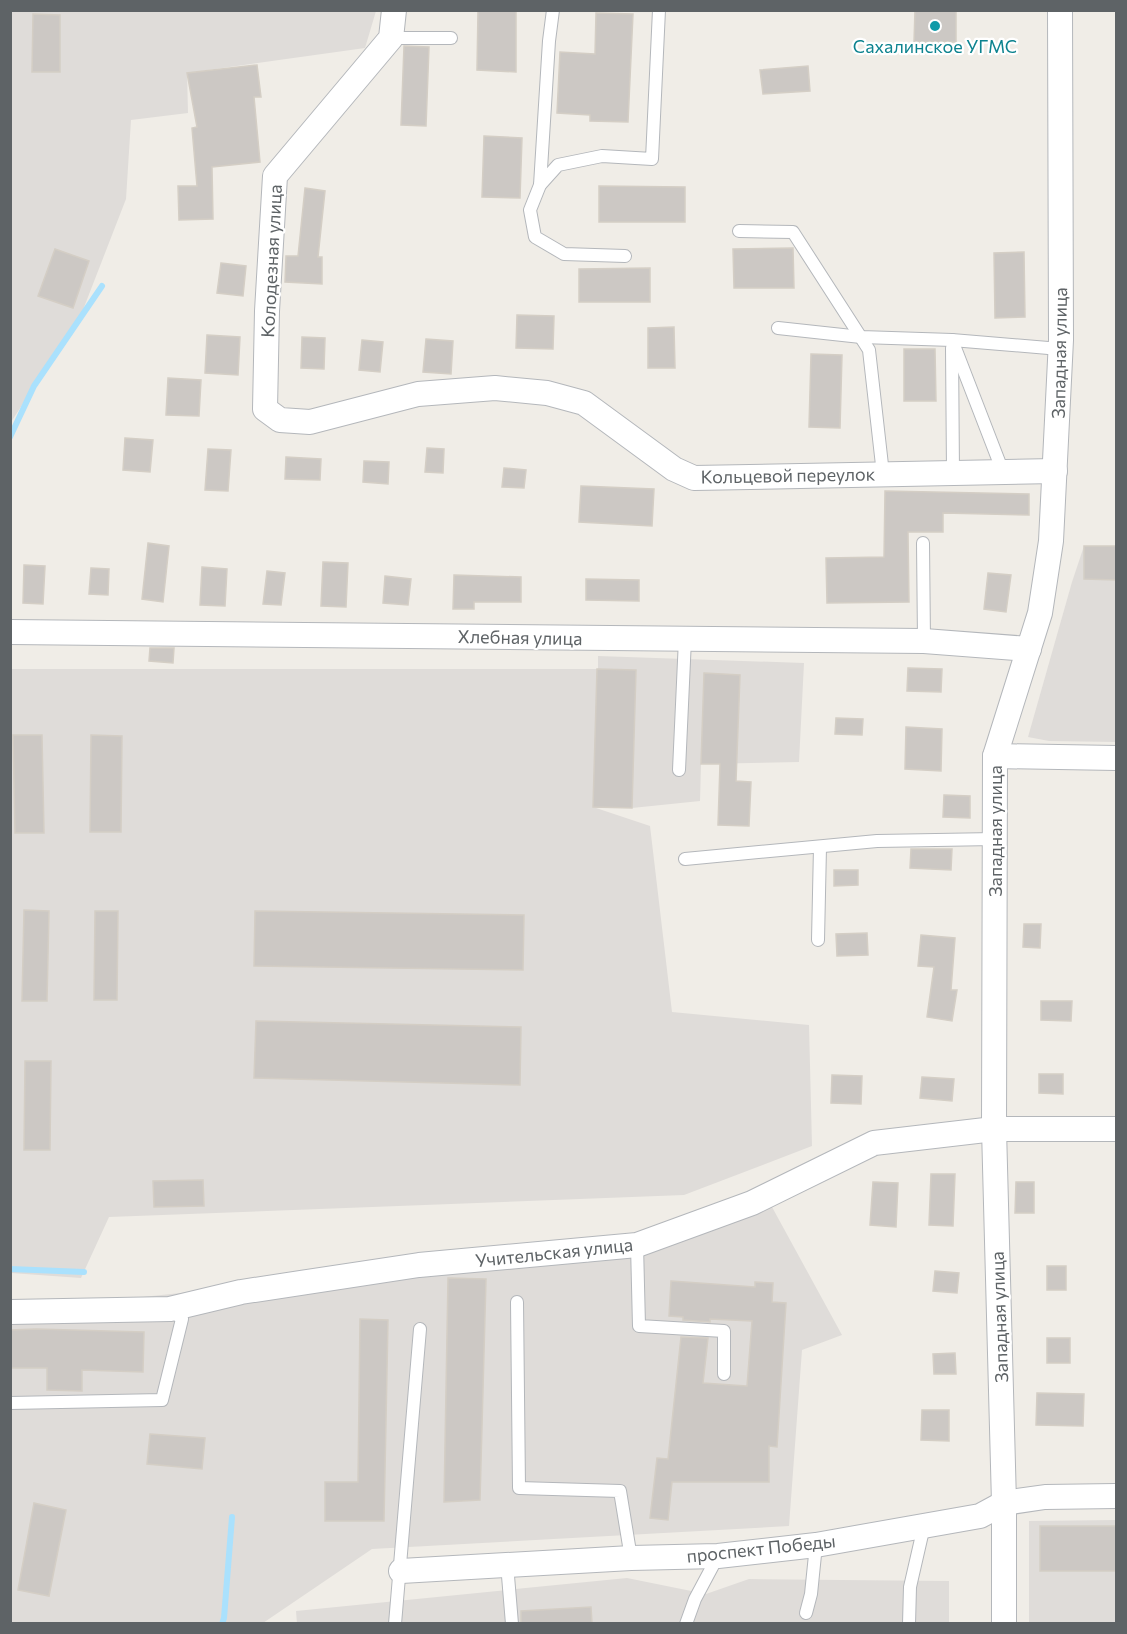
<svg xmlns="http://www.w3.org/2000/svg" width="1127" height="1634" viewBox="0 0 1127 1634" font-family="Commissioner,sans-serif">
	<style>
		.industrial { fill: #dfdcd9 }
		.lines { fill: none; stroke-linecap: round; stroke-linejoin: round }
		.stream { stroke: #aae1fd; stroke-width: 6 }
		.building { fill: #ccc8c4; stroke: #d4cec5; stroke-width: 1.5 }
		.service-casing { stroke: #b4b7bb; stroke-width: 14 }
		.minor-casing { stroke: #b4b7bb; stroke-width: 26 }
		.service { stroke: #fff; stroke-width: 12 }
		.minor { stroke: #fff; stroke-width: 24 }
		.culture-dot { fill: #0f9aa8; stroke: #fff; stroke-width: 2 }
		.labels { text-anchor: middle; dominant-baseline: central; stroke-width: 4.5; stroke-linejoin: round; paint-order: stroke }
		.culture-label { font-size: 18px; fill: #0d838f; stroke: #fff }
		.street-label { font-size: 18px; fill: #5e6366; stroke: #fff }
	</style>
	<rect width="100%" height="100%" fill="#f0ede7"/>
	<g class="industrial">
		<path d="M11 11H376L365 48 187 73 188 113 131 120 126 199 81 315 11 422Z"/>
		<path d="M1084 546H1116V742L1049 741 1028 737 1072 582Z"/>
		<path d="M598 656 804 663 799 762 701 764 700 801 632 808H596L650 826 672 1012 809 1025 812 1146 684 1195 109 1217 81 1278 11 1273 10 669H598Z"/>
		<path d="M772 1207 842 1335 802 1350 789 1526 372 1549 263 1623 11 1624 10 1311 437 1266 624 1258Z"/>
		<path d="M1116 1520V1623L1029 1624V1521Z"/>
		<path d="M627 1578 706 1594 749 1579 949 1581V1624H297L296 1611Z"/>
	</g>
	<g class="lines">
		<g class="stream">
			<path d="M10 437 34 386 102 286"/>
			<path d="M10 1269 84 1272"/>
			<path d="M222 1624 224 1618 232 1517"/>
		</g>
	</g>
	<g class="building">
		<path d="M478 10H516V72L477 70Z"/>
		<path d="M915 10H956V42H914Z"/>
		<path d="M596 13 633 14 628 122 590 121V115L557 113 560 52 595 54Z"/>
		<path d="M33 14 60 15V72H32Z"/>
		<path d="M404 46 429 47 426 126 401 125Z"/>
		<path d="M257 65 261 97H254L260 162 212 167 213 219 179 220 178 186H197L192 128 197 127 187 73Z"/>
		<path d="M808 66 810 91 763 94 760 70Z"/>
		<path d="M484 136 522 138 520 198 482 197Z"/>
		<path d="M599 186 685 187V222H599Z"/>
		<path d="M305 188 325 191 318 257H322V284L285 282 286 256H298Z"/>
		<path d="M793 248 794 288H734L733 249Z"/>
		<path d="M55 249 89 261 73 308 38 296Z"/>
		<path d="M1024 252 1025 317 995 318 994 253Z"/>
		<path d="M221 263 246 266 243 296 217 293Z"/>
		<path d="M650 268V302H579V269Z"/>
		<path d="M517 315 554 316 553 349 516 348Z"/>
		<path d="M674 327 675 368H648V328Z"/>
		<path d="M207 335 240 337 238 375 205 373Z"/>
		<path d="M302 337 325 338 324 369 301 368Z"/>
		<path d="M426 339 453 341 451 374 423 372Z"/>
		<path d="M362 340 383 342 380 372 359 370Z"/>
		<path d="M904 349H935L936 401H904Z"/>
		<path d="M811 354 842 355 840 428 809 427Z"/>
		<path d="M168 378 201 380 199 416 166 415Z"/>
		<path d="M125 438 153 440 150 472 123 470Z"/>
		<path d="M427 448 444 449 443 473 425 472Z"/>
		<path d="M208 449 231 450 228 491 205 490Z"/>
		<path d="M286 457 321 459 320 480 285 479Z"/>
		<path d="M364 461 389 462 388 484 363 482Z"/>
		<path d="M504 468 526 470 524 488 502 487Z"/>
		<path d="M581 486 654 489 652 526 579 522Z"/>
		<path d="M885 491 1029 494V515L943 513V532H908L909 602 827 603 826 558 884 557Z"/>
		<path d="M148 543 169 546 163 602 142 599Z"/>
		<path d="M1084 546H1116V580L1084 579Z"/>
		<path d="M323 562 348 563 346 607 321 606Z"/>
		<path d="M24 565 45 566 43 604 23 603Z"/>
		<path d="M202 567 227 569 225 606 200 605Z"/>
		<path d="M91 568 109 569 108 595 89 594Z"/>
		<path d="M267 571 285 573 281 605 263 604Z"/>
		<path d="M988 573 1011 575 1006 612 984 609Z"/>
		<path d="M454 575 521 577V602H474V609H453Z"/>
		<path d="M385 576 411 579 408 605 383 603Z"/>
		<path d="M586 579 639 580V601L586 600Z"/>
		<path d="M150 648H174L173 663 149 661Z"/>
		<path d="M908 668 942 669 941 692 907 691Z"/>
		<path d="M597 669 636 670 632 808 593 807Z"/>
		<path d="M704 673 740 675 736 781 751 782 749 826 718 825 720 764H701Z"/>
		<path d="M836 718 863 719 862 735 835 734Z"/>
		<path d="M906 727 942 729 941 771 905 769Z"/>
		<path d="M13 735H42L44 833H15Z"/>
		<path d="M91 735 122 736 121 832H90Z"/>
		<path d="M944 795 970 796V818L943 817Z"/>
		<path d="M911 849H952L951 870 910 868Z"/>
		<path d="M834 870H858V885L834 886Z"/>
		<path d="M24 910 49 911 47 1001H22Z"/>
		<path d="M95 911H118L117 1000H94Z"/>
		<path d="M255 911 524 915 523 970 254 966Z"/>
		<path d="M1024 924H1041L1040 948 1023 947Z"/>
		<path d="M867 933 868 955 837 956 836 934Z"/>
		<path d="M921 935 955 938 951 990H957L952 1021 927 1017 934 967 918 966Z"/>
		<path d="M1041 1001H1072L1071 1021 1041 1020Z"/>
		<path d="M256 1021 521 1027 520 1085 254 1078Z"/>
		<path d="M25 1061H51L50 1150H24Z"/>
		<path d="M1039 1074H1063V1094L1039 1093Z"/>
		<path d="M832 1075 862 1076 861 1104 831 1103Z"/>
		<path d="M922 1077 954 1079 952 1101 920 1098Z"/>
		<path d="M931 1174H955L953 1226 929 1225Z"/>
		<path d="M203 1180 204 1206 154 1207 153 1181Z"/>
		<path d="M873 1182 898 1183 896 1227 870 1225Z"/>
		<path d="M1016 1182H1034V1213H1015Z"/>
		<rect x="1047" y="1266" width="19" height="24"/>
		<path d="M935 1271 959 1273 957 1293 933 1291Z"/>
		<path d="M448 1278 486 1279 480 1500 444 1502Z"/>
		<path d="M671 1281 755 1287V1282L773 1283 772 1302 786 1303 777 1447 769 1446V1482H672L668 1520 650 1518 657 1458 668 1459 681 1337 708 1338 703 1383 747 1386 752 1321 710 1319V1322L683 1320V1317L669 1316Z"/>
		<path d="M360 1319 388 1320 384 1521H325V1482H358Z"/>
		<path d="M36 1329 144 1332 143 1372 82 1370V1391L47 1390V1368H10V1330Z"/>
		<rect x="1047" y="1338" width="23" height="25"/>
		<path d="M955 1353 956 1374H934L933 1354Z"/>
		<path d="M1037 1393 1084 1394 1083 1426 1036 1425Z"/>
		<path d="M922 1410H949V1441L921 1440Z"/>
		<path d="M150 1434 205 1438 202 1469 147 1464Z"/>
		<path d="M34 1503 66 1510 49 1596 18 1590Z"/>
		<rect x="1040" y="1526" width="76" height="45"/>
		<path d="M591 1607 592 1623H521V1611Z"/>
	</g>
	<g class="lines">
		<defs>
			<g id="service">
				<path d="M391 38H451"/>
				<path d="M540 185 549 41 553 10"/>
				<path d="M739 231 793 232 869 350 883 474"/>
				<path d="M625 256 564 254 535 237 530 210 540 185 558 165 602 156 652 159 659 10"/>
				<path d="M778 328 861 337 952 340 1060 349"/>
				<path d="M952 340 1003 472"/>
				<path d="M952 348 953 473"/>
				<path d="M923 543 924 641"/>
				<path d="M679 770 685 639"/>
				<path d="M685 859 877 841 995 839"/>
				<path d="M818 940 820 847"/>
				<path d="M637 1245 639 1326 724 1331V1374"/>
				<path d="M517 1302 519 1488 620 1491 631 1558"/>
				<path d="M10 1403 162 1400 182 1319 170 1309"/>
				<path d="M507 1564 512 1624"/>
				<path d="M806 1613 811 1594 816 1545"/>
				<path d="M395 1624 420 1329"/>
				<path d="M686 1624 695 1599 718 1556"/>
				<path d="M909 1624 910 1587 924 1526"/>
			</g>
			<g id="minor">
				<path d="M394 10 391 38 275 176 267 311 265 409 280 420 310 422 418 394 495 388 547 393 584 403 674 469 694 478 1055 471"/>
				<path d="M10 632 924 641 1029 649"/>
				<path d="M995 756 1116 758"/>
				<path d="M10 1312 170 1309 241 1292 419 1265 637 1245 752 1203 874 1143 994 1129H1116"/>
				<path d="M401 1571 631 1558 718 1556 816 1545 980 1516 1004 1503 1045 1497 1116 1496"/>
				<path d="M1004 1624V1503L994 1129 995 756 1040 613 1051 541 1061 340 1060 10"/>
			</g>
		</defs>
		<use href="#service" class="service-casing"/>
		<use href="#minor" class="minor-casing"/>
		<use href="#service" class="service"/>
		<use href="#minor" class="minor"/>
	</g>
	<circle class="culture-dot" cx="935" cy="26" r="6"/>
	<g class="labels">
		<g class="culture-label">
			<text x="935" y="46">Сахалинское УГМС</text>
		</g>
		<g class="street-label">
			<text transform="translate(271 261) rotate(-87)">Колодезная улица</text>
			<text transform="translate(1059 353) rotate(-89)">Западная улица</text>
			<text transform="translate(788 475) rotate(-1)">Кольцевой переулок</text>
			<text transform="translate(520 637) rotate(1)">Хлебная улица</text>
			<text transform="translate(995 831) rotate(-90)">Западная улица</text>
			<text transform="translate(554 1252) rotate(-6)">Учительская улица</text>
			<text transform="translate(999 1317) rotate(-92)">Западная улица</text>
			<text transform="translate(761 1548) rotate(-6)">проспект Победы</text>
		</g>
	</g>
	<rect width="1127" height="1634" fill="none" stroke="#5e6366" stroke-width="24"/>
</svg>
